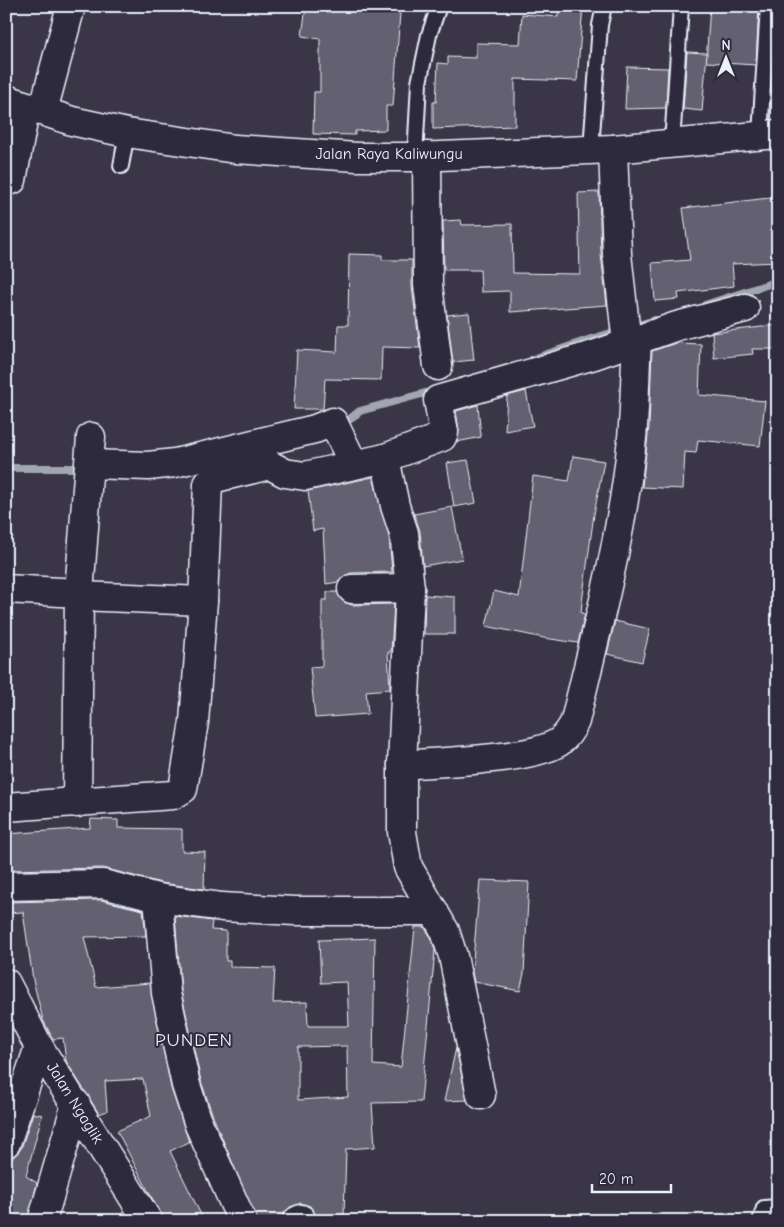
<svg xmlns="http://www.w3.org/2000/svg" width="784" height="1227" viewBox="0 0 784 1227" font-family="'Comic Neue',sans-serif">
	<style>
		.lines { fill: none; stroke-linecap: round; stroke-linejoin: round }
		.stream { stroke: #a2a6b1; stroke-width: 8 }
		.building { fill: #636171; stroke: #e8f1f8; fill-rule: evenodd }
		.lane-casing { stroke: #e8f1f8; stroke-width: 18 }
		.street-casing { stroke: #e8f1f8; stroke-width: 31 }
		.primary-casing { stroke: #e8f1f8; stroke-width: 31 }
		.lane { stroke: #2f2a3d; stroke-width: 14 }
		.street { stroke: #2f2a3d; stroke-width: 28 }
		.primary { stroke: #2f2a3d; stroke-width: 28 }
		.labels { text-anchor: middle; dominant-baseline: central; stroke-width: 4; stroke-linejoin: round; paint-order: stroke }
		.street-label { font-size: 16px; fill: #e8f1f8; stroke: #2f2a3d }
		.quarter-label { font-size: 19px; letter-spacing: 1px; fill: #e8f1f8; stroke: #2f2a3d }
	</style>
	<rect width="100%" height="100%" fill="#3a3648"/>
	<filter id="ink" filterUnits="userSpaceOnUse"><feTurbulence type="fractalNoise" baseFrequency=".02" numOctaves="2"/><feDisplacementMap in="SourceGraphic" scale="10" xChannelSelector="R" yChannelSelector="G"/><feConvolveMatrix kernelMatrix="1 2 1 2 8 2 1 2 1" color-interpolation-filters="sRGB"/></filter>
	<g filter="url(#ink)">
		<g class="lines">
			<g class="stream">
				<path d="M705 305 778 281"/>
				<path d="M533 359 591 339 655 320"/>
				<path d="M341 426 360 411 436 390"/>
				<path d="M6 468H84"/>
			</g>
		</g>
		<g class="building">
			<path d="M306 6H370V9L400 13 393 106H386V130L355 131V135L313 134 314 92H320V39L302 36Z"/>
			<path d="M559 6H583L577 81 515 79V126L433 129V102H436L438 63 448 64V57L476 58V43L520 44 522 14 558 17Z"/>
			<path d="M710 6H759L756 65 706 62Z"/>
			<path d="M777 6H778V67H773Z"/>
			<path d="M687 52 707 53 702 111 683 109Z"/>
			<path d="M627 67 668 68 666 108 625 109Z"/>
			<path d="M599 192 601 255 607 305 510 312V291L481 292 480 270H444L443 221 461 220 462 225 512 224 513 273 580 274 578 193Z"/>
			<path d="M778 197V262L732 264 734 286 678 293 679 299 655 301 652 263 690 260 683 208Z"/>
			<path d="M349 254 382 255V260H412V287L420 348 382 347 381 380 325 379 323 409H294L297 350 337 352 338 325H348Z"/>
			<path d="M469 313 474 360 453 362 447 315Z"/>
			<path d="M778 325V349H752L753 354 714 358 712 333Z"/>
			<path d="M676 343 701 344 699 395 765 401 760 446 698 440 696 453 685 452 683 489 642 487 649 427 652 351Z"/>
			<path d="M526 391 533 426 505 431 507 396Z"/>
			<path d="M478 405 481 437 457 442 459 430 456 411Z"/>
			<path d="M573 456 604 461 594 514 582 602 581 613 585 614 578 643 544 638 486 626 494 591 519 597 533 476 569 481Z"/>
			<path d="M468 460 476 503 454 507 447 463Z"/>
			<path d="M373 477 389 536 392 572 351 573 344 576 338 582 326 584 323 529 313 531 308 491Z"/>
			<path d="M452 507 462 559 423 566 420 531 414 514Z"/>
			<path d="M327 592H337L344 602 352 605 394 604 391 652H388L390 689 366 691 368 714 315 718 310 667 322 666V600H327Z"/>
			<path d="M425 595 455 597V634H424Z"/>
			<path d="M615 621 650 629 642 662 607 654Z"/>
			<path d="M91 819 118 820V828L182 829V851L205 852 204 889 161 883 103 868 6 870V834L90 828Z"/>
			<path d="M480 880 529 882 524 973 520 991 474 982 472 972Z"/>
			<path d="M101 900 143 910 146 936 84 937 96 987 150 983 171 1088 189 1142 170 1151 204 1221H164L117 1131 151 1116 143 1079 105 1081 107 1111 99 1114 66 1061 63 1038 53 1039 43 1020 33 980 23 912 6 913V902Z"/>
			<path d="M175 916 212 921 211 930 226 931V961H230V967L275 968 273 1003 307 1002 308 1026H349L347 982 321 983 319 940 375 938 373 1065 401 1067 415 927H424L431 937 435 950 421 1102 372 1103 375 1147 346 1149 344 1215 316 1217 310 1206 301 1203 290 1207 284 1213 281 1221H257L214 1119 201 1081 181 991ZM347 1046 348 1097 298 1100V1047Z"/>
			<path d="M456 1048 467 1100 444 1101Z"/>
			<path d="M33 1113 42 1115 26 1176 37 1183 28 1221H11L7 1164 21 1149Z"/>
		</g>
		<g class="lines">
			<defs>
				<g id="lane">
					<path d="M760 135 768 6"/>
					<path d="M672 144 681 6"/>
					<path d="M591 149 600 25 604 6"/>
					<path d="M415 157 419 83 429 35 439 6"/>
					<path d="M121 166 127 133"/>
					<path d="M760 1221 764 1208 778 1207"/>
				</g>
				<g id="street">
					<path d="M43 111 71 6"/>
					<path d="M613 149 617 254 627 344"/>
					<path d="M427 156 428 285 438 366"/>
					<path d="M12 180 26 106"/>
					<path d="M385 458 395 506 404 533 410 588"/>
					<path d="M90 464 148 466 175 463 315 429 333 422 354 465"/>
					<path d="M6 589 79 593"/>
					<path d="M352 589 410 588 402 765V832L408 867 445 931 453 956 481 1095"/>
					<path d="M79 596 203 601"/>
					<path d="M402 765C438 762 532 760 559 742 567 736 571 730 575 721 597 628 623 534 632 438 635 406 635 373 637 340"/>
					<path d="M77 803 79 593 91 437"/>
					<path d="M6 807 173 795 183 789 194 722 203 601 208 484 212 479 270 465 285 473 305 476 385 458 442 437 444 432 438 400 594 355 677 326 745 308"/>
					<path d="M6 886 103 884 158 898 222 907 295 911H434"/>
					<path d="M158 898 166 993 186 1085 199 1125 242 1221"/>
					<path d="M6 983 39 1047 148 1221"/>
					<path d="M6 1143 39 1047"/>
					<path d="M43 1218 76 1104"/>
					<path d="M297 1221 301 1219"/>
				</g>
				<path id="primary" d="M6 99 72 121 127 133 235 149 357 157H415L613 149 778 134"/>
			</defs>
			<use href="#lane" class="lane-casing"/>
			<use href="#street" class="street-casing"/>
			<use href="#primary" class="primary-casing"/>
			<use href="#lane" class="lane"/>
			<use href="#street" class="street"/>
			<use href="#primary" class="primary"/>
		</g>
	</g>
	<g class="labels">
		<g class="street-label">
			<text x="389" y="154">Jalan Raya Kaliwungu</text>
			<text transform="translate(75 1103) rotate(58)">Jalan Ngaglik</text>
		</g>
		<g class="quarter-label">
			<text x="194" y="1040">PUNDEN</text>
		</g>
	</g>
	<rect width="784" height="1227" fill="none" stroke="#2f2a3d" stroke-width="25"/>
	<rect x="12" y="12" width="759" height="1202" fill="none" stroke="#e8f1f8" stroke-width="2" filter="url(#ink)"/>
	<g transform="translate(726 58)" stroke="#2f2a3d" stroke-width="4" paint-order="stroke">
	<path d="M0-4L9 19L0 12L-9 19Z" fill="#e8f1f8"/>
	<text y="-8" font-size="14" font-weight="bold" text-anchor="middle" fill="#e8f1f8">N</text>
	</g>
	<path d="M592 1184v8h79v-8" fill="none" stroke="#e8f1f8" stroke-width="2.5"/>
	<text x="599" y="1184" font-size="15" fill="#e8f1f8" stroke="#2f2a3d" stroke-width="4" paint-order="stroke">20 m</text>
</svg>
